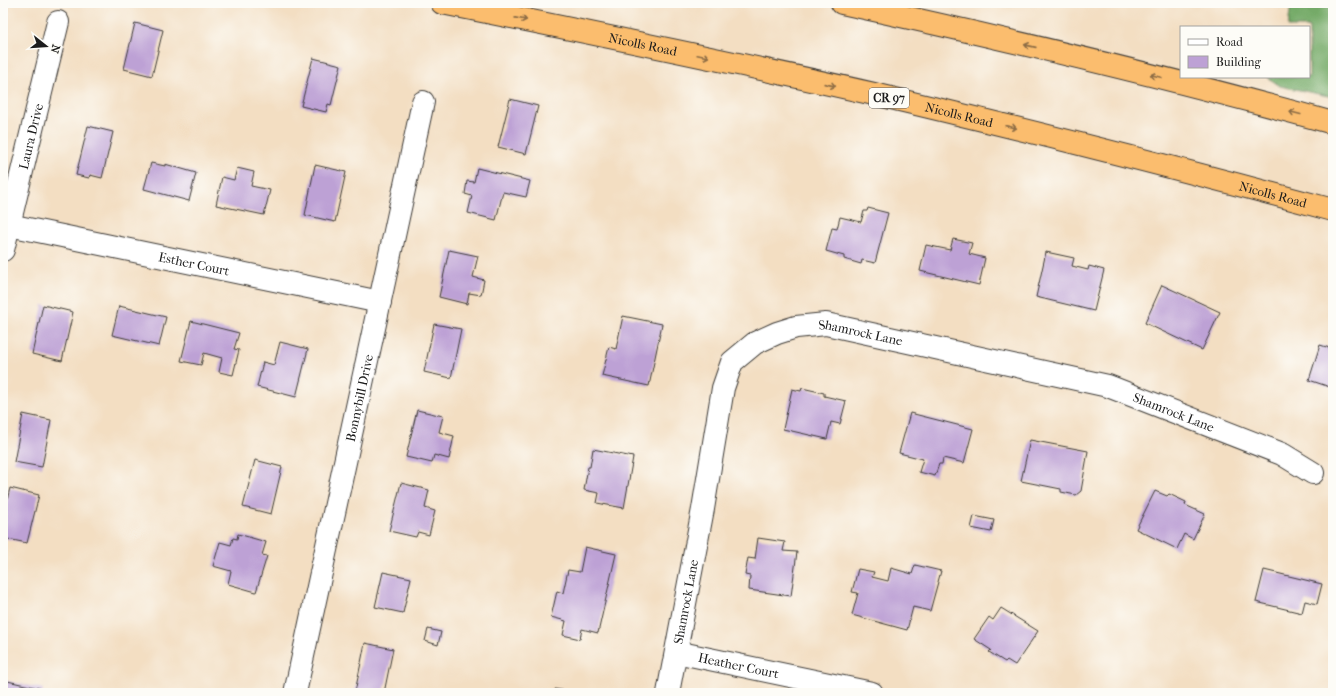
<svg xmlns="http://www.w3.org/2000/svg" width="1336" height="696" viewBox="0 0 1336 696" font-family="'IM FELL French Canon',serif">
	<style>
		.forest { fill: #74aa68; stroke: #486342 }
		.building { fill: #bda1d5 }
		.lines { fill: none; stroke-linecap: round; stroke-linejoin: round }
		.street-casing { stroke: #3c3935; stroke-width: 24 }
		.highway-casing { stroke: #3c3935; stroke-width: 24 }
		.street { stroke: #fff; stroke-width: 22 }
		.highway { stroke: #fbbd6e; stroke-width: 22 }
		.oneway { stroke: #8c6c45 }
		.labels { text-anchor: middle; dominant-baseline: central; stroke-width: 3; stroke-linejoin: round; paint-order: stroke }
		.shield { fill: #fdfcf7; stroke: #605f5e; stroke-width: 1 }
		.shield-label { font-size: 12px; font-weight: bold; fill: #1c1c1c }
		.street-label { font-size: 13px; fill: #1c1c1c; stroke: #fdfcf7 }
	</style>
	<rect width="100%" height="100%" fill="#fdfcf7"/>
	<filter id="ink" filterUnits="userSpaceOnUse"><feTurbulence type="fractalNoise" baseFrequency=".025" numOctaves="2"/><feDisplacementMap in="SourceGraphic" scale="8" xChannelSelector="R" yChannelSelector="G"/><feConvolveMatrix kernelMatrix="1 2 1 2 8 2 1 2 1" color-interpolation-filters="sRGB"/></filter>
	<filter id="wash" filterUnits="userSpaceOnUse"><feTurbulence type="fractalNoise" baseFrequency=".012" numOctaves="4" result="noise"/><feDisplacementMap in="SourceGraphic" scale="16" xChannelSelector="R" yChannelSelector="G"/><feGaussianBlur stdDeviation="0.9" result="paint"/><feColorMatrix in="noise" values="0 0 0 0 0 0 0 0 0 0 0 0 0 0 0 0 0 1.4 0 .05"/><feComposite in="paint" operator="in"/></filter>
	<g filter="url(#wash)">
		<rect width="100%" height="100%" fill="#f3dec2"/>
		<path class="forest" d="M1291 3H1333V97L1280 86 1267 77H1309V27H1288Z"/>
		<g id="blocks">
			<g class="building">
				<path d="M135 23 163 30 152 76 124 69Z"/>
				<path d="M313 58 341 65 331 105 328 104 326 112 301 106Z"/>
				<path d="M510 99 538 106 526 154 498 147Z"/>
				<path d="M88 126 113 132 102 178 90 175 89 178 76 175Z"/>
				<path d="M151 163 165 166V164L196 173 189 201 144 189Z"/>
				<path d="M315 165 346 172 335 222 305 215Z"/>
				<path d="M237 168 254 172 251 186 270 190 264 215 216 205 222 177 234 180Z"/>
				<path d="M477 168 530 181 526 197 503 192 496 220 468 213 472 196 465 194 467 181 474 182Z"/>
				<path d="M868 208 888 213 875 263 862 260 861 264 844 259V256L826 251 832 228 837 229 840 217 861 222 864 211H867Z"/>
				<path d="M953 239 972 243 969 254 985 258 979 285 920 271 926 245 950 250Z"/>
				<path d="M449 250 478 256 473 277 484 280 481 295 469 293 467 304 439 297Z"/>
				<path d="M1046 252 1074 258 1072 266 1088 270 1089 266 1104 270 1094 311 1036 297Z"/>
				<path d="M1162 285 1220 312 1202 350 1145 323Z"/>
				<path d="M43 305 73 312 62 361 32 354Z"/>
				<path d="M119 306 166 317 159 346 112 335Z"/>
				<path d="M623 316 662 324 649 386 602 376 609 347 616 349Z"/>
				<path d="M191 321 239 333 234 349 239 350 233 375 219 372 222 358 204 353 201 365 181 361Z"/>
				<path d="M434 324 461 329 451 378 424 372Z"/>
				<path d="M280 342 308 349 296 397 257 387 263 362 274 365Z"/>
				<path d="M1320 345 1333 349V388L1309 380Z"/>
				<path d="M802 388 824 393V396L846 401 840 424 831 422 827 439 783 429 792 389 801 391Z"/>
				<path d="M417 410 443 416 439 432 454 436 449 459 434 455 432 463 406 457Z"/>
				<path d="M910 413 973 429 964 463 943 458 942 464H939L935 476 919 472 923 459 899 453Z"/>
				<path d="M23 414 51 420 42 467 14 462Z"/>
				<path d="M1030 440 1088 451 1081 491 1076 495 1061 492V489L1021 481Z"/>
				<path d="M593 449 633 457 624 508 597 503 599 493 584 490 588 467H590Z"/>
				<path d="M255 460 282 467 271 514 243 507Z"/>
				<path d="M401 483 429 490 425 508 435 511 429 535 418 532 416 537 389 531Z"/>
				<path d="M10 488 39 495 27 543 3 538V517Z"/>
				<path d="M1155 491 1167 496 1169 494 1186 502 1185 505 1205 514 1193 539 1184 534 1177 549 1136 529Z"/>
				<path d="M974 516 994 520 991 532 971 528Z"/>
				<path d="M238 534 266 542 262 555 267 556 256 592 228 584 231 571 213 566 220 542 231 545 233 538 237 539Z"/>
				<path d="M758 538 785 542 783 551 797 552 791 596 749 590 750 576 745 575 748 558 755 559Z"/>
				<path d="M585 547 616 554 598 633 582 629 580 639 563 635 566 621 551 617 557 591 563 593 568 570 580 572Z"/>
				<path d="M915 565 941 571 930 611 913 607 907 630 852 615 858 593 852 592 858 569 874 572 872 577 888 581 891 568 912 574Z"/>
				<path d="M1264 570 1322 584 1317 604 1305 601 1302 613 1256 602Z"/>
				<path d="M383 572 411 578 403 613 375 607Z"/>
				<path d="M1001 608 1038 631 1015 665 1007 660 1005 662 989 652 991 650 974 639 989 617 993 620Z"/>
				<path d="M428 629 441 632 438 645 425 641Z"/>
				<path d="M365 643 393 649 384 693H361L355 692Z"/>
				<path d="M3 680 43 689 42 693H3Z"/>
				<path d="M555 689 573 692V693H555Z"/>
			</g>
		</g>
	</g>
	<g filter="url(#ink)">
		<use href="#blocks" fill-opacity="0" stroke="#3c3935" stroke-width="1"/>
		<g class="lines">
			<defs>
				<g id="street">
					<path id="s1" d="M9 225 380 302"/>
					<path id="s2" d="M3 250 58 22"/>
					<path id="s3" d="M676 652 872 693"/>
					<path id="s4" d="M295 693 423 102"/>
					<path id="s5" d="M668 693 703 509 723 388 732 362 755 343 777 333 796 327 826 324 1108 386 1282 454 1313 473"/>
				</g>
				<g id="highway">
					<path id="s6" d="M442 3C586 32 730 61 874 94 1028 130 1180 169 1333 210"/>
					<path d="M842 3C1007 39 1171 78 1333 123"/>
				</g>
			</defs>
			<use href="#street" class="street-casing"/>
			<use href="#highway" class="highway-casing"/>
			<use href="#street" class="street"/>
			<use href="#highway" class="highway"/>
		</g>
		<defs><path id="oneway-shaft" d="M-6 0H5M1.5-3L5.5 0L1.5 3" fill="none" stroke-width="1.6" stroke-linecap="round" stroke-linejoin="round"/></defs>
		<g class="oneway">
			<use href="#oneway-shaft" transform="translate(521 19) rotate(11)"/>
			<use href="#oneway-shaft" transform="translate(1030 46) rotate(-167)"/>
			<use href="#oneway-shaft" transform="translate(703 56) rotate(12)"/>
			<use href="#oneway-shaft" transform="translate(1156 76) rotate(-166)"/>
			<use href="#oneway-shaft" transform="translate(830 85) rotate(13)"/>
			<use href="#oneway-shaft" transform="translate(1295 113) rotate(-165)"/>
			<use href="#oneway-shaft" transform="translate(1011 127) rotate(13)"/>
		</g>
	</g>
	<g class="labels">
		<rect class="shield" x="869" y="88" width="40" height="20" rx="3"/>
		<g class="shield-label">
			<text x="889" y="98">CR 97</text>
		</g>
		<g class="street-label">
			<text stroke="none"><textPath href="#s6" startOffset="205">Nicolls Road</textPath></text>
			<text stroke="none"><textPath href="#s6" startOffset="529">Nicolls Road</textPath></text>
			<text stroke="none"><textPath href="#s2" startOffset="117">Laura Drive</textPath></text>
			<text stroke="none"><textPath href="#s6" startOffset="853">Nicolls Road</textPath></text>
			<text stroke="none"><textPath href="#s1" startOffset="189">Esther Court</textPath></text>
			<text stroke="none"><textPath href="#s5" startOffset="477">Shamrock Lane</textPath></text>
			<text stroke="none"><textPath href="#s4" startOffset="302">Bonnybill Drive</textPath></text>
			<text stroke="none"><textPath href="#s5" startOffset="801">Shamrock Lane</textPath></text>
			<text stroke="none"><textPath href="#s5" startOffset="93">Shamrock Lane</textPath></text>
			<text stroke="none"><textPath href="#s3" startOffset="64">Heather Court</textPath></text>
		</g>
	</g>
	<rect width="1336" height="696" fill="none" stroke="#fdfcf7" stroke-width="16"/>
	<rect x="1180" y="26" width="130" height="52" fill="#fdfcf7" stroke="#a3a29f"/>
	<rect x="1188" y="39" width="20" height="6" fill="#ffffff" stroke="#a3a29f"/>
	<text x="1216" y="46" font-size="12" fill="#1c1c1c">Road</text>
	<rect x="1188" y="56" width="20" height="12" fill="#bda1d5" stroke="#a3a29f"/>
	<text x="1216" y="66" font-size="12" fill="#1c1c1c">Building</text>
	<g transform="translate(46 46) rotate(107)" stroke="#fdfcf7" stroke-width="3" paint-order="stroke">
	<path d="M0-3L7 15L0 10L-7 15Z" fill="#1c1c1c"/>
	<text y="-6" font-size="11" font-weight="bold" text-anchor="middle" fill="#1c1c1c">N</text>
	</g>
</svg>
